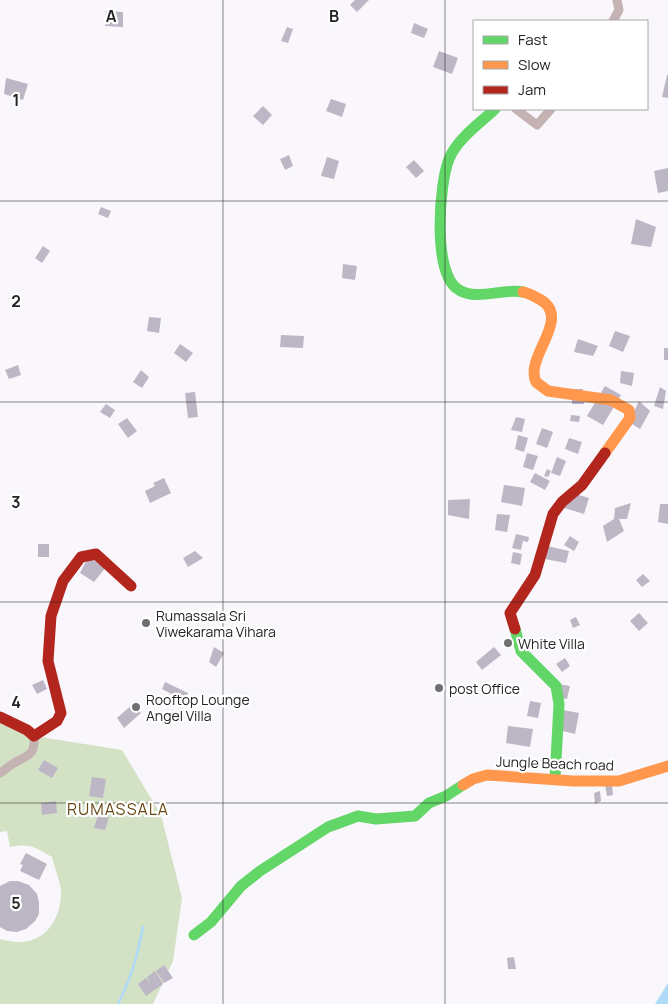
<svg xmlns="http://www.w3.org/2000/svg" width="668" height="1004" viewBox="0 0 668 1004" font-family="Manrope,sans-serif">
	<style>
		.green { fill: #d3e1c5 }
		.water { fill: #afdbf9 }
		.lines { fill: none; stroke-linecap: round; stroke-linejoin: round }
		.stream { stroke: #afdbf9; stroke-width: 2.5 }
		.building { fill: #bcb6c5 }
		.street { stroke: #c5b2b2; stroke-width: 9 }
		.fast { stroke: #63d668; stroke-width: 11 }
		.slow { stroke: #ff974d; stroke-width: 11 }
		.jam { stroke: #b3261e; stroke-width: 11 }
		.grid { fill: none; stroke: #242426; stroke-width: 1; stroke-opacity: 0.55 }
		.poi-dot { fill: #6f6e71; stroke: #fff; stroke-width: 2 }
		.labels { text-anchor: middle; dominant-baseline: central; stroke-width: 4.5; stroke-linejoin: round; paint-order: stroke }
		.poi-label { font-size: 14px; fill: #242426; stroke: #fff; text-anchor: start }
		.street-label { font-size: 14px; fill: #242426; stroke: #fff }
		.quarter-label { font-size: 16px; letter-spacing: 1px; fill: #684713; stroke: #fff }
		.grid-label { font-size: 16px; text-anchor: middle; font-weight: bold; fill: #242426; stroke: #fff; stroke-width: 4.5; stroke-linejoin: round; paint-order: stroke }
	</style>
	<rect width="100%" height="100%" fill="#f9f7fc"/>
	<path class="green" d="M0 717 34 736 122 750 161 815 182 898 173 961 153 1004H0V939C6 940 13 942 19 942 46 942 60 919 61 895 62 885 54 867 52 857 35 847 30 843 10 847L7 831 0 832Z"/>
	<path class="water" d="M668 983V1004H655Z"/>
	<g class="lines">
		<path class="stream" d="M118 1004C132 976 137 957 143 927"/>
	</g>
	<g class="building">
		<path d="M355 0H369L357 12 350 5Z"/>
		<path d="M106 11 123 12V27L105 26Z"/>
		<path d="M414 23 428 29 424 38 411 33Z"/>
		<path d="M287 27 293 29 288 43 281 41Z"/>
		<path d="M439 51 458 58 452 74 433 67Z"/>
		<path d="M667 75H668V98L662 97Z"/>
		<path d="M6 78 28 84 23 100 4 94Z"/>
		<path d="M331 99 346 104 342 117 326 111Z"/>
		<path d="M263 106 272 115 263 125 253 116Z"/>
		<path d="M289 155 293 166 285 170 280 159Z"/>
		<path d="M327 157 339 161 334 179 321 176Z"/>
		<path d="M414 160 424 171 416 178 406 167Z"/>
		<path d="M668 168V191L658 193 654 171Z"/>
		<path d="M101 207 111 211 108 218 98 214Z"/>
		<path d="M636 219 656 227 651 247 631 244Z"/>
		<path d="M43 246 50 251 42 263 35 258Z"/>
		<path d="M343 264 357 266 355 280 342 278Z"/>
		<path d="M149 317 161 318 159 333 147 331Z"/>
		<path d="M615 331 630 336 623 352 609 346Z"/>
		<path d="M281 335 304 336 303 348 280 347Z"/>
		<path d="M578 339 598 346 593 356 574 352Z"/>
		<path d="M180 344 193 353 186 362 174 353Z"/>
		<rect x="664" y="348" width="4" height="12"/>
		<path d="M18 365 21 375 9 379 5 370Z"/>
		<path d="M141 370 149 377 142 388 133 382Z"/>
		<path d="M621 371 634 373 632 386 620 383Z"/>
		<path d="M605 386 621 395 603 425 587 416Z"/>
		<path d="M660 387 666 391 663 409 654 406Z"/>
		<path d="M571 389H583L584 404H572Z"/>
		<path d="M195 392 198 417 188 418 185 393Z"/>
		<path d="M639 401 650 411 640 429 629 422Z"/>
		<path d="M106 404 115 410 110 418 100 412Z"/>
		<path d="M571 415 580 416 579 422 570 421Z"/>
		<path d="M516 417 525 419 522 432 511 430Z"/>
		<path d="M127 418 137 431 128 438 118 424Z"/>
		<path d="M542 428 553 432 547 448 536 444Z"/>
		<path d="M518 435 528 438 524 452 515 449Z"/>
		<path d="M569 438 582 442 578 454 565 449Z"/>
		<path d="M527 453 538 456 533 470 523 467Z"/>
		<path d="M557 457 566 461 560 476 551 473Z"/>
		<path d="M547 469 551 471 548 477 544 476Z"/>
		<path d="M535 473 550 481 545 490 530 482Z"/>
		<path d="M164 478 171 493 150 503 145 491 155 486 153 483Z"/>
		<path d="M504 485 525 488 522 506 501 502Z"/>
		<path d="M566 491 589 498 584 514 561 507Z"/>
		<path d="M470 499 469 519 448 515V500Z"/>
		<path d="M631 503 627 519H619L624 531 607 542 603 526 614 519 615 508Z"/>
		<path d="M660 504H668V524L658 522Z"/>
		<path d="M497 514 510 515 507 532 495 530Z"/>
		<path d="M516 534 529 537 528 542 523 541 521 550 512 548Z"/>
		<path d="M570 536 579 542 574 551 564 545Z"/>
		<rect x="38" y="544" width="11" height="13"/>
		<path d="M547 546 569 551 566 563 545 559Z"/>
		<path d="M195 551 203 558 188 567 183 558Z"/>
		<path d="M513 552 522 554 520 565 511 563Z"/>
		<path d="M88 557 106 567 94 582 80 573Z"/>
		<path d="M643 574 650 581 642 587 636 580Z"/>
		<path d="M639 613 648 623 639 631 630 621Z"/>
		<path d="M576 617 580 625 573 628 570 620Z"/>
		<path d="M214 647 224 653 216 667 209 662Z"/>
		<path d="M494 647 501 655 482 670 476 662Z"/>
		<path d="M565 658 570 666 562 672 556 664Z"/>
		<path d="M43 680 47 689 37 694 32 685Z"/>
		<path d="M165 682 188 693 185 701 162 689Z"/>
		<path d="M558 684 570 686 567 699 556 697Z"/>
		<path d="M530 701 541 703 538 718 527 716Z"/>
		<path d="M133 704 141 713 124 728 117 718Z"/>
		<path d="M563 710 579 713 575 734 559 730Z"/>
		<path d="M508 726 533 729 530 747 506 743Z"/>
		<path d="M44 760 58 768 52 778 38 770Z"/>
		<path d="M92 777 106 779 103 798 89 796Z"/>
		<path d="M605 785H612L613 795 607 796Z"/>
		<path d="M600 791 601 801 595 804 594 793Z"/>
		<path d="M56 801 57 813 42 815 41 803Z"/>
		<path d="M98 815 109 817 105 830 94 828Z"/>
		<path d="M26 853 47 864 39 880 20 871 23 865 20 864Z"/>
		<path d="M10 881H18L29 885 37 894 39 902V914L35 921 26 929 17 932 7 931 0 927V886Z"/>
		<path d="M514 957 516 969H508L507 958Z"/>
		<path d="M164 965 173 978 164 983 156 971Z"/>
		<path d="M155 971 163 984 146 996 138 984 146 978 151 984 147 977Z"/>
	</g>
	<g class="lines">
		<g class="street">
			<path d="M613 21 619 10 617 0"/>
			<path d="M516 109 537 125 551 109"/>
			<path d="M0 773C5 770 9 766 14 763 29 754 35 756 34 736"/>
		</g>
		<g class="fast">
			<path d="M495 109C479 124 457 139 449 159 439 184 432 275 459 290 477 301 503 288 523 292"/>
			<path d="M515 629 521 651 556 686 559 704 555 779"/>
			<path d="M194 935 211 922 241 886 260 871 328 827 358 816 376 819 415 816 429 803 446 796 463 785"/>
		</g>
		<g class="slow">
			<path d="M523 292C529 293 535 297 541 300 572 319 524 357 536 382L548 391 611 400 629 410 630 418 605 453"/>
			<path d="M463 785 473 779 487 775 573 781H619L668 766"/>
		</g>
		<g class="jam">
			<path d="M515 629 510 613 535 575 553 514 562 502 582 485 605 453"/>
			<path d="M0 717 27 730 34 736 57 721 61 713 48 661 51 616 63 581 81 557 96 554 131 586"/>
		</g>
	</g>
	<path class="grid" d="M223 0V1004M445 0V1004M0 201H668M0 402H668M0 602H668M0 803H668"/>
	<g class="poi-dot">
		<circle cx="146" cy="623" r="5"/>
		<circle cx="508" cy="643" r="5"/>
		<circle cx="439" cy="688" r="5"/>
		<circle cx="136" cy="707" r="5"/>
	</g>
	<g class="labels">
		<g class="poi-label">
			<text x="156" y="615">Rumassala Sri<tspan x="156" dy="16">Viwekarama Vihara</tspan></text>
			<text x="518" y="643">White Villa</text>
			<text x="449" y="688">post Office</text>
			<text x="146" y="699">Rooftop Lounge<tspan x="146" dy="16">Angel Villa</tspan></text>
		</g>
		<g class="street-label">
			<text transform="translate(555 763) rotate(2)">Jungle Beach road</text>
		</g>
		<g class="quarter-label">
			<text x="118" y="809">RUMASSALA</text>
		</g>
	</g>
	<g class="grid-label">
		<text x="111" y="22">A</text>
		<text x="334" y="22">B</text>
		<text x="16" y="106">1</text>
		<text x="16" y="307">2</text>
		<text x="16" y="508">3</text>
		<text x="16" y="708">4</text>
		<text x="16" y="909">5</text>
	</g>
	<rect x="473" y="20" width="175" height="90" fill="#ffffff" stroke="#a7a7a8"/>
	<rect x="483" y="36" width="25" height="8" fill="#63d668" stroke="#a7a7a8"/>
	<text x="518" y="45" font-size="15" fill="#242426">Fast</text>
	<rect x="483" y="61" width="25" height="8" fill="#ff974d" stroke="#a7a7a8"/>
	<text x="518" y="70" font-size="15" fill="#242426">Slow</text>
	<rect x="483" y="86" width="25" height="8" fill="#b3261e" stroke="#a7a7a8"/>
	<text x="518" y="95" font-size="15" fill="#242426">Jam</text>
</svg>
